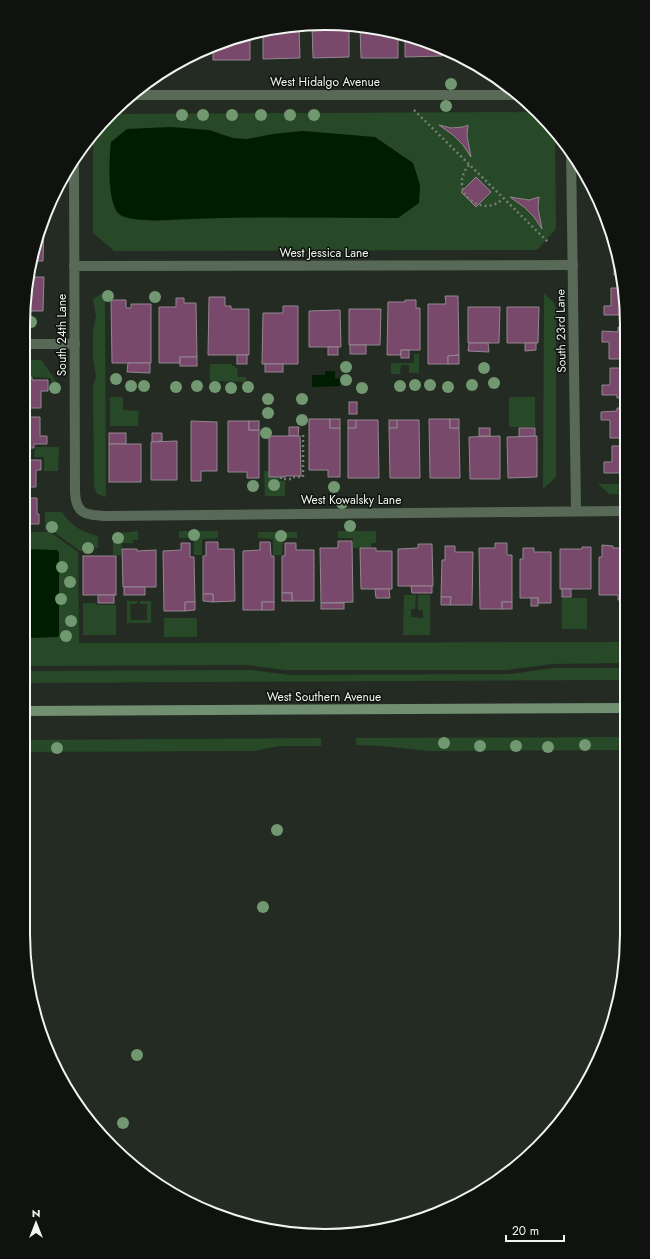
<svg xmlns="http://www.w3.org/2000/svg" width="650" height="1259" viewBox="0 0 650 1259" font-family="Jost,sans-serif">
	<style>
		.green { fill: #274928 }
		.water { fill: #001d01 }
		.building { fill: #79496c; stroke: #93878f }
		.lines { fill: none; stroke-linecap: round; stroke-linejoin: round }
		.path { stroke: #777e76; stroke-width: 2.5; stroke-dasharray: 2 3; stroke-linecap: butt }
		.minor { stroke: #586a57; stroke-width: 10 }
		.secondary { stroke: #718f71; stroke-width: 10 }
		.tree { fill: #719870 }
		.labels { text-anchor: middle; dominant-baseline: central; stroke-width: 3; stroke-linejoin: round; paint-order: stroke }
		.street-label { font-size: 12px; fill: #eff5ef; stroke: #0f120e }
		.rim { fill: none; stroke: #eff5ef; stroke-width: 2 }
	</style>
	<rect width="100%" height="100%" fill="#232b22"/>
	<g class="green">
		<path d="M536 112 555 135 556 228 554 231 538 249 535 250 114 251 93 233V133L113 114Z"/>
		<path d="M105 292 106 497 97 494 94 486 93 387 96 376 93 358V331L96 316 93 299Z"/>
		<path d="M544 293 554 303 556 309V476L554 479 543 489Z"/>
		<path d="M414 354H419V373H409V365H401L400 374H391V363H414Z"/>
		<path d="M24 360H39L42 361 56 381 59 392H52L51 378 33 377 32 376H30L29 371H24Z"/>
		<path d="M210 364H232V366H235V368H237L238 377H246V382L210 381Z"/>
		<path d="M110 397H123V410L139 411 138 426H110Z"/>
		<rect x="509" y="397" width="26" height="30"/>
		<path d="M35 447H59L58 471H44V457H34Z"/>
		<path d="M264 471H269V477H279V481H285V496H265Z"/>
		<path d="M598 484H625V495L609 494Z"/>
		<path d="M45 512H62C71 526 82 532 98 536V548H93V552L80 551 51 530H45Z"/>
		<path d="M138 531V540H133V543H122L121 555H113V534Z"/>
		<path d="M179 531H218V538L202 539V555H194V538H179Z"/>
		<path d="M338 531H376V543H371V547L353 548V538H338Z"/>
		<path d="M23 532H50L78 552 79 643 625 642 626 663 553 664 506 670H286L247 665 23 666Z"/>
		<path d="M258 532H297V538H283L282 555H273V539L258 538Z"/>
		<path d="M404 595H416L415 609H411V617L423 618V610H418V595H430V635H403Z"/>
		<rect x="562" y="598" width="25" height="31"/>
		<path d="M127 601H137V604H130L131 620H147V604H140V601H151V623H127Z"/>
		<path d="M83 603H96V605H116V635H83Z"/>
		<rect x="164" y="618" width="33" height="19"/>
		<path d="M553 668H626V680L23 683V671L253 670 289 675 511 674Z"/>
		<path d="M626 737V750L429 751 381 746 356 745V738Z"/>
		<path d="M321 738V746H279L254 751 23 752V740Z"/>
	</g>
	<g class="water">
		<path d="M171 127 209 130 233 138 247 139 273 134 303 131 375 137 413 163 420 185 419 203 398 218C321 218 245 216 168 220 157 221 124 221 118 213 107 200 109 159 111 142L127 129Z"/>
		<path d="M325 371H335V379L340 378V386L312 387V375H325Z"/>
		<path d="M23 549 57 550 59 553V635L58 637 30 638C23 633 27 625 23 619Z"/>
	</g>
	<g class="building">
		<path d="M345 24H349V57L313 58 312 25Z"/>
		<path d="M299 25 300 58 263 59V31L286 26Z"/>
		<path d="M360 26 398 32V58H361Z"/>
		<path d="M250 34V60H213V46L228 39Z"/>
		<path d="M405 34 442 48V56L405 57Z"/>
		<path d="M197 53V60H181Z"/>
		<path d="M439 125 451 128 463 127 468 125 467 136 471 157 463 145 453 135Z"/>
		<path d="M476 177 491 192 476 207 461 192Z"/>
		<path d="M510 197 529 200 539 197 538 208 542 229 534 217 524 207Z"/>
		<path d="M41 227H44L43 261H31L33 247Z"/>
		<path d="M614 248 622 276 614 275Z"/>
		<path d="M28 277H44L43 311H24Z"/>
		<path d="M611 288H624V319H620V315H604V306H611Z"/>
		<path d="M445 296H458L459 355 448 356V364H428V304H446Z"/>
		<path d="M209 297H225V306H231V309H249V355H208Z"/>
		<path d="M176 298H184V303H196L197 357H180V363H159V307H176Z"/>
		<path d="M111 300H126V308H131V304H151V363H112Z"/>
		<path d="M405 300H416V308H420V350H401V355H387L388 302H405Z"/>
		<path d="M283 306H298V364H262L263 313H283Z"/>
		<path d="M468 307H500L499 343H468Z"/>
		<path d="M507 307H539L538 343H507Z"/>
		<path d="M349 309H381L380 345H349Z"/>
		<path d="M340 310 341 347H309V311Z"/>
		<path d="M618 327H625V359H609V342H602V331L618 332Z"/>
		<path d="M469 343H488L489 352 468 351Z"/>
		<path d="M525 343H536V350L525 351Z"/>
		<rect x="350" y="345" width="16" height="9"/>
		<rect x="328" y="347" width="10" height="8"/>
		<rect x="401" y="350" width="8" height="8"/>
		<rect x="237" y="355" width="10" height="9"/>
		<path d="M459 355V364H448V356Z"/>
		<rect x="180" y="357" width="17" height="9"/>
		<path d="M128 363H150V373L127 372Z"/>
		<rect x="265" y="364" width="18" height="8"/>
		<path d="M610 368H625V398H617V395H602V385H610Z"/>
		<path d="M24 377H32V380H48V391H41V408H24Z"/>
		<rect x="349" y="402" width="8" height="12"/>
		<path d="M617 408H625V438H610V420H601V412L617 411Z"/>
		<path d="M24 417H40V436H47V444H34V448H23Z"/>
		<path d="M309 419H330V428H340V477H328V470H309Z"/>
		<rect x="330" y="419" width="10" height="9"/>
		<path d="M429 419H450V428H459L460 478H430Z"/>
		<rect x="450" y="419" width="9" height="9"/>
		<rect x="348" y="420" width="8" height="8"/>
		<path d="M356 420H378L379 478H348V428H356Z"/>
		<rect x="389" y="420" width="8" height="8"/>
		<path d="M397 420H419L420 478H390L389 428H397Z"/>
		<path d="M191 421 217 422V471H201V481H191Z"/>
		<path d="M228 421H249V430H259V478H247V472H228Z"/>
		<rect x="249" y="421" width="10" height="9"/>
		<path d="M289 427H299L298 436H289Z"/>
		<rect x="479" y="428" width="11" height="8"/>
		<path d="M519 428H535V436L519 437Z"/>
		<rect x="109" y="433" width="17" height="11"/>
		<path d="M152 433H162V441L152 442Z"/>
		<path d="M269 436H300L301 476H285V477H269Z"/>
		<path d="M500 436V479H470L469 437Z"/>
		<path d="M537 436V477L508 478 507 437Z"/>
		<path d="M177 441V480H151V442Z"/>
		<rect x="109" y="444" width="32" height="38"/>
		<path d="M612 446H625V476H620V473H604V462H612Z"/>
		<path d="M23 457H29V460H41V470H36V487H23Z"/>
		<path d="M23 498H37V514H39V524H30V527H23Z"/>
		<path d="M338 541H352L353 602 321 603 320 548H338Z"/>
		<path d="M206 542H218V549H234L235 601 213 602V594H203V556H206Z"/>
		<path d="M260 542H270L271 556H274V602H262V610H243V551L260 550Z"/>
		<path d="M181 543H190V557H194L195 602H185V611H164L163 551 181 550Z"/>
		<path d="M285 543H296V550H314V601H292V593H282V556H285Z"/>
		<path d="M495 543H507V555H512V602H502V609H480L479 548H495Z"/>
		<path d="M418 544H432L433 586H398V549L418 548Z"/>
		<path d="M602 545 613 546V548H625V600H618V595H599V557H602Z"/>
		<path d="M445 546H455V552H473L472 605H450L451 597H441L442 560H445Z"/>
		<path d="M582 547H591V589H560V549H582Z"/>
		<path d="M360 548H376V551H392V589H361Z"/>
		<path d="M523 548H534V552H551V603H538V598H520V559H523Z"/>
		<path d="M122 549H137V551L156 550V587H123Z"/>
		<rect x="83" y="556" width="33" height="39"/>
		<path d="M411 586H432V593H412Z"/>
		<rect x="124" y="587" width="21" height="8"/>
		<path d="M375 589H389L390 598H376Z"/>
		<rect x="562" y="589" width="9" height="8"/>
		<rect x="282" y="593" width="10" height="8"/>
		<path d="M203 594H213V602L203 601Z"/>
		<rect x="98" y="595" width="16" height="8"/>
		<path d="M441 597H451L450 605H441Z"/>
		<rect x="531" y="598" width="7" height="8"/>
		<path d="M185 602H195V610L185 611Z"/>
		<rect x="262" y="602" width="12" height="8"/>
		<rect x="502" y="602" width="10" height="7"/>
		<rect x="321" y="603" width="23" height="6"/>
	</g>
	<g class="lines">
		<g class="path">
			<path d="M414 110 549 243"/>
			<path d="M469 165C464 171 461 177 462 185 463 199 480 209 492 205 497 204 500 201 503 199"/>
			<path d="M281 477V479H293"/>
			<path d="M293 477H303V432"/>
		</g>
		<g class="minor">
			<path d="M130 95H520"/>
			<path d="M571 151 576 511"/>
			<path d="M74 159 75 492C76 514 85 515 105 516L625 511"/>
			<path d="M74 266 573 265"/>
			<path d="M24 344H75"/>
		</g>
		<path class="secondary" d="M23 711 626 708"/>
	</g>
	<g class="tree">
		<circle cx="451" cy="84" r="6"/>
		<circle cx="446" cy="106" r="6"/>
		<circle cx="182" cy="115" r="6"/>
		<circle cx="203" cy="115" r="6"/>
		<circle cx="232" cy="115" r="6"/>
		<circle cx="261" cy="115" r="6"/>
		<circle cx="290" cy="115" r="6"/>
		<circle cx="314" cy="115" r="6"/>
		<circle cx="108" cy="296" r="6"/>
		<circle cx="155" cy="297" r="6"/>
		<circle cx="31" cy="322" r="6"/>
		<circle cx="346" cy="367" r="6"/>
		<circle cx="484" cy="368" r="6"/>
		<circle cx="116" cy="379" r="6"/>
		<circle cx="346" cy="380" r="6"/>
		<circle cx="494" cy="383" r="6"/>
		<circle cx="415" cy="385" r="6"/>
		<circle cx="430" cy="385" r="6"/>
		<circle cx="472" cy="385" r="6"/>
		<circle cx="131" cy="386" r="6"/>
		<circle cx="144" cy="386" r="6"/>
		<circle cx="197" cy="386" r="6"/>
		<circle cx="400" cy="386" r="6"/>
		<circle cx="176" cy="387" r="6"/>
		<circle cx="215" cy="387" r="6"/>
		<circle cx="248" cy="387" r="6"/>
		<circle cx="448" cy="387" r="6"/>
		<circle cx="55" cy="388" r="6"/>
		<circle cx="231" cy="388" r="6"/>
		<circle cx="362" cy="388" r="6"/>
		<circle cx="268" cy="399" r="6"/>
		<circle cx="302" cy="399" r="6"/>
		<circle cx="268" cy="413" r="6"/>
		<circle cx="302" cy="420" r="6"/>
		<circle cx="266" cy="433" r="6"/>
		<circle cx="274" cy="485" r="6"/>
		<circle cx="253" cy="486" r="6"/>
		<circle cx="334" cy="487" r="6"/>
		<circle cx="342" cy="503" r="6"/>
		<circle cx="350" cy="526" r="6"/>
		<circle cx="52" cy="527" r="6"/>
		<circle cx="194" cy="535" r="6"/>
		<circle cx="281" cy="536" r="6"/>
		<circle cx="118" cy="538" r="6"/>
		<circle cx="88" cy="548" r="6"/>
		<circle cx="62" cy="567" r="6"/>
		<circle cx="70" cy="582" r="6"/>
		<circle cx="61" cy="599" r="6"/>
		<circle cx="71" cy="621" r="6"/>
		<circle cx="66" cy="636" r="6"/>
		<circle cx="444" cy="743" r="6"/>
		<circle cx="585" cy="745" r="6"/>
		<circle cx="480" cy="746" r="6"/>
		<circle cx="516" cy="746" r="6"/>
		<circle cx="548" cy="747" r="6"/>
		<circle cx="57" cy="748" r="6"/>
		<circle cx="277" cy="830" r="6"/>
		<circle cx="263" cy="907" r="6"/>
		<circle cx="137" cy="1055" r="6"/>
		<circle cx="123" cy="1123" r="6"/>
	</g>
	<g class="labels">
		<g class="street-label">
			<text x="325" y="82">West Hidalgo Avenue</text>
			<text x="324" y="253">West Jessica Lane</text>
			<text transform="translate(561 331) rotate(-91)">South 23rd Lane</text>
			<text transform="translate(62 335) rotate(-90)">South 24th Lane</text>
			<text x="351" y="500">West Kowalsky Lane</text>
			<text x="324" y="697">West Southern Avenue</text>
		</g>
	</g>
	<path d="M0 0H650V1259H0ZM325 30H325A295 295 0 0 1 620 325V934A295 295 0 0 1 325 1229H325A295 295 0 0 1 30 934V325A295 295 0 0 1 325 30Z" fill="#0f120e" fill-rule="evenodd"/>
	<path class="rim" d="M325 30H325A295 295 0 0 1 620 325V934A295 295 0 0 1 325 1229H325A295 295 0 0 1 30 934V325A295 295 0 0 1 325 30Z"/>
	<g transform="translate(36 1223)" stroke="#0f120e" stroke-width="3" paint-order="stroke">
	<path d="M0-3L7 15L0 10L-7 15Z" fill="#eff5ef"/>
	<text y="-6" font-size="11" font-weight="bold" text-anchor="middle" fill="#eff5ef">N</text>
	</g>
	<path d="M506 1235v6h58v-6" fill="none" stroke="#eff5ef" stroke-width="2"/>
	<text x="512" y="1235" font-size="12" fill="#eff5ef" stroke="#0f120e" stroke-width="3" paint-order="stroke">20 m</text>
</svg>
